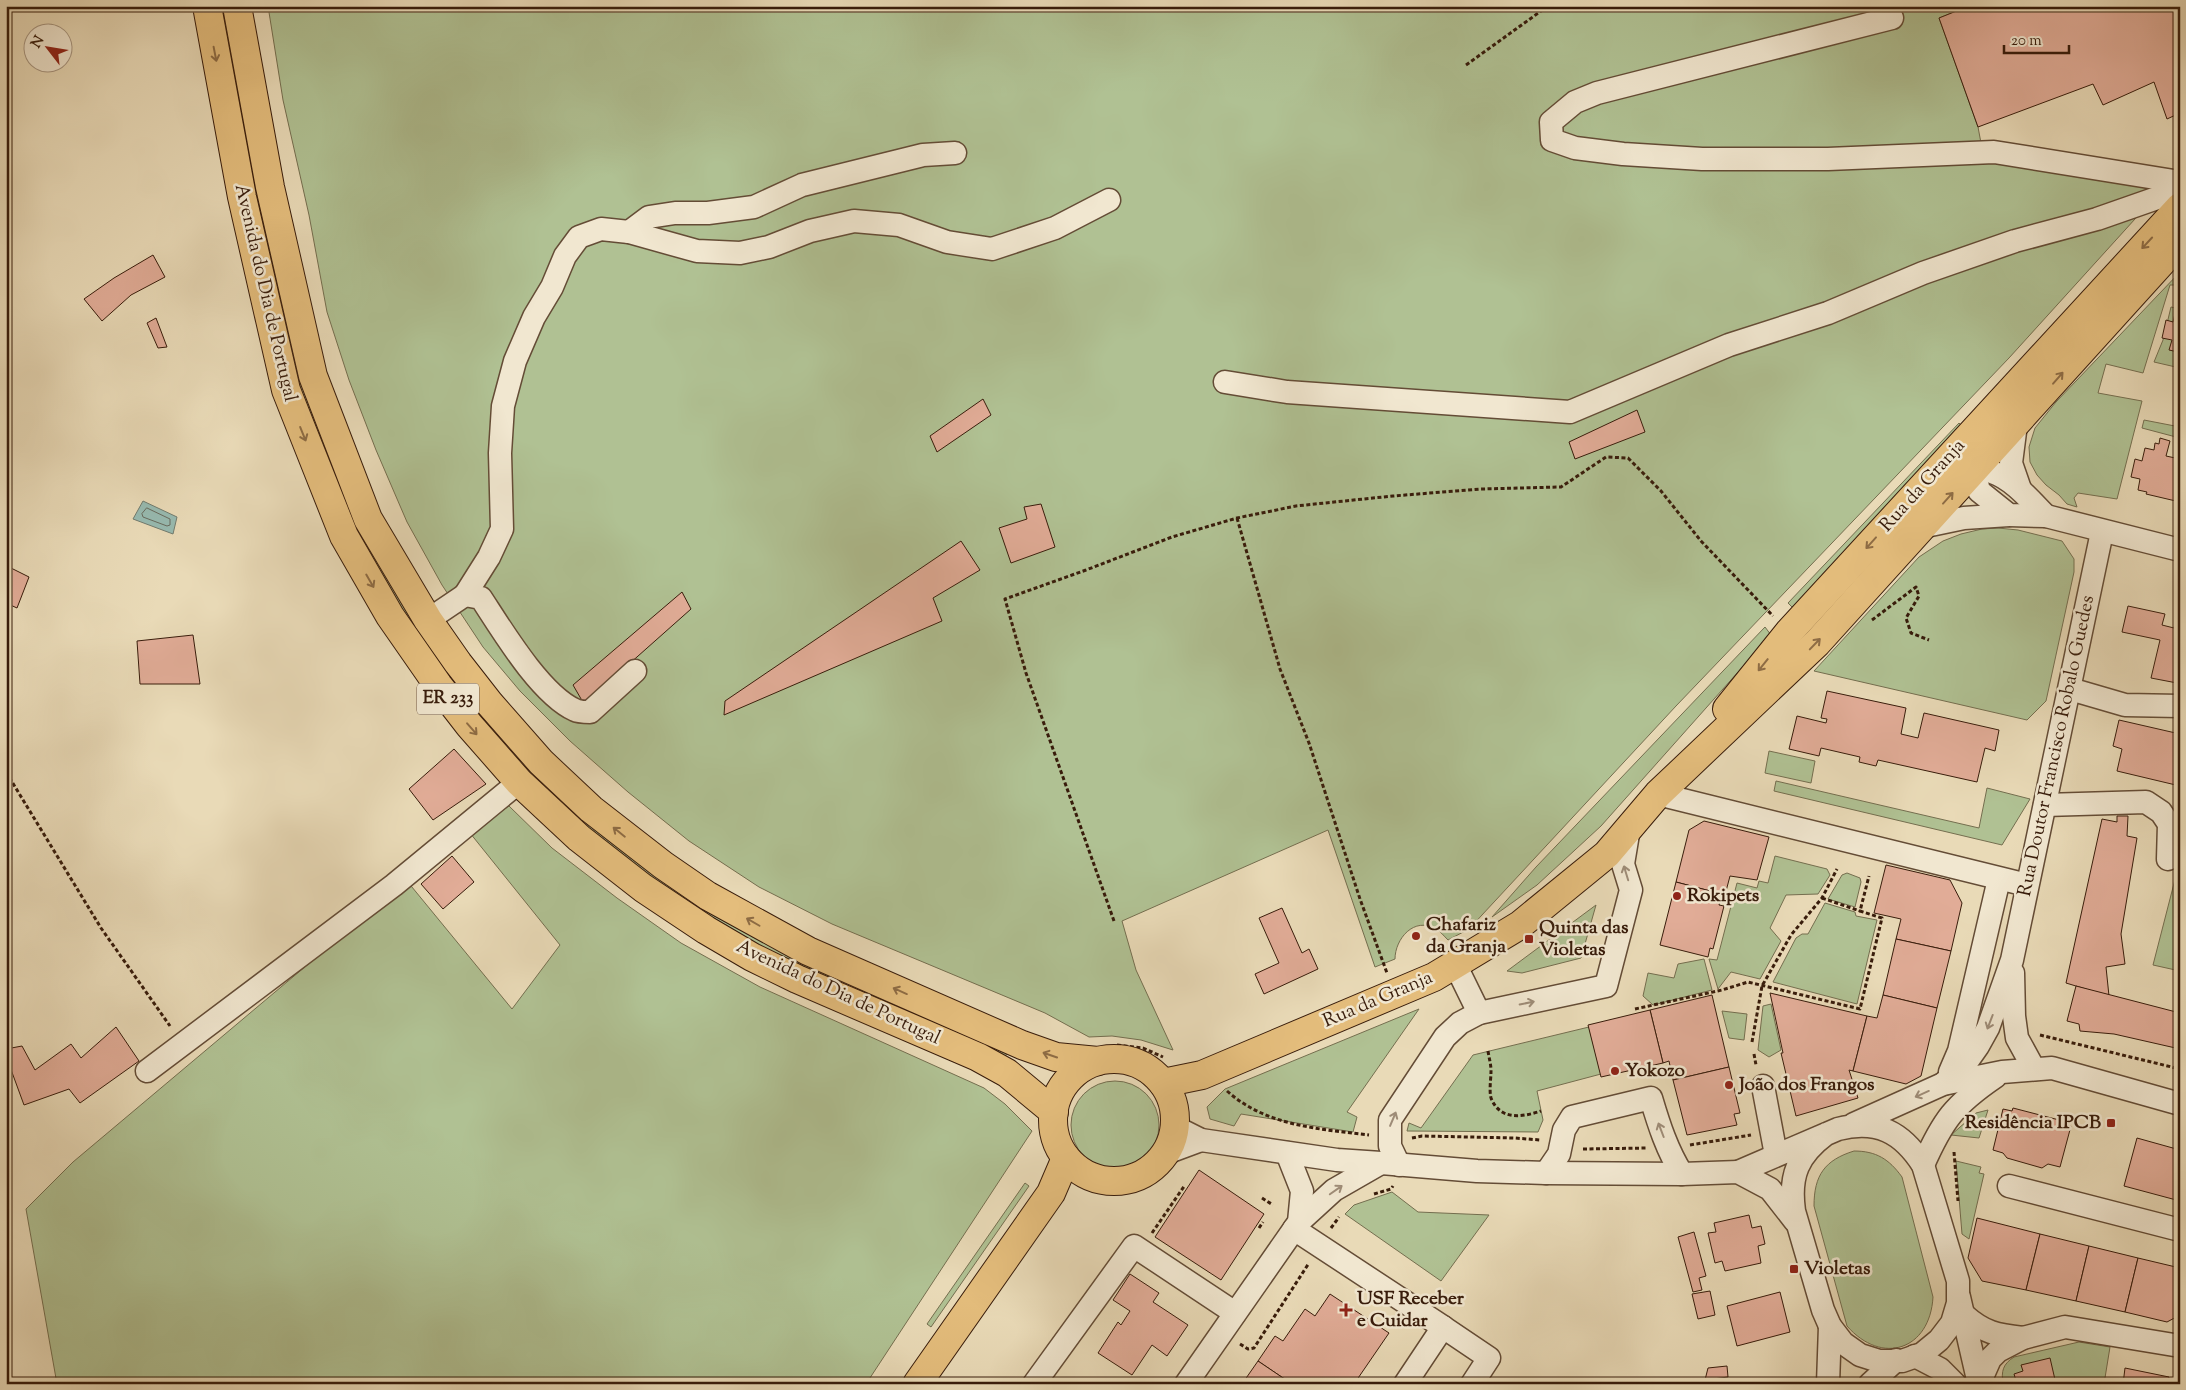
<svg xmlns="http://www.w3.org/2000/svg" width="2186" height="1390" viewBox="0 0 2186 1390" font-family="'Sorts Mill Goudy',serif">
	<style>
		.green { fill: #b0c193; stroke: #746e4f }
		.water { fill: #97bab0; stroke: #717b6e }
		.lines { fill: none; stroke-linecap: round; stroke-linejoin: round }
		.shore { stroke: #686b5e; stroke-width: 1 }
		.building { fill: #e1ac97; stroke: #381c0b }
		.minor-casing { stroke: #644c36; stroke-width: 25 }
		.major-casing { stroke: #381c0b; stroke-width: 30 }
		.path { stroke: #381c0b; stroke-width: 3; stroke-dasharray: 4 2.5; stroke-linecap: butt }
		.minor { stroke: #f1e7d0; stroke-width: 22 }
		.major { stroke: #e4bd7c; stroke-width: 28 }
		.oneway { stroke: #8e6c44 }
		.oneway2 { stroke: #9e8c77 }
		.poi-dot { fill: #8f2418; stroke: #f1e7d0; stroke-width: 2 }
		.labels { text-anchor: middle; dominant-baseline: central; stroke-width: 5; stroke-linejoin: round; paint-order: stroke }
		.shield { fill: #f1e7d0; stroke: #705946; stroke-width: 1 }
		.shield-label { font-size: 18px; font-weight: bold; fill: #381c0b }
		.street-label { font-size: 19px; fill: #381c0b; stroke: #f1e7d0 }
		.poi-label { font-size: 19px; font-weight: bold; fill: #381c0b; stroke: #f1e7d0; text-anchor: start }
	</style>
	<rect width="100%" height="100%" fill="#e9dab7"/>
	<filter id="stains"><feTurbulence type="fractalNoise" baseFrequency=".004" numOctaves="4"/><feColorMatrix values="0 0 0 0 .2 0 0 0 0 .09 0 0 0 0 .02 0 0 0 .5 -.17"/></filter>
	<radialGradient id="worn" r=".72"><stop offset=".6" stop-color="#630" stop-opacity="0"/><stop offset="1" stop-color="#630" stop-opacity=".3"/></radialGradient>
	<g class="green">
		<path d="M268 6H1969L1939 18 1978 127 1984 159 2164 187 2009 358 1676 706 1469 929 1448 940C1444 936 1440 931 1436 929 1414 916 1395 939 1395 959L1375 967 1328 830 1122 921 1136 970 1173 1050 1141 1040 1112 1036 1089 1037 1045 1013 832 924 759 887 689 841 628 792 570 741 520 691 483 647 442 585 407 522 376 450 349 380 327 312 309 215 283 100Z"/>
		<path d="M230 42 319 426 544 781 539 786 455 691 381 579 346 510 313 428 296 373 270 271 224 43Z"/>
		<path d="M2180 272V285H2170L2143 373 2106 364 2098 393 2142 401 2117 499 2078 493 2074 498 2077 507 2067 504 2059 495 2046 485 2037 475 2030 462 2029 447 2035 428 2056 402Z"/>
		<path d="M2171 307 2180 309V368L2154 362 2163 340Z"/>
		<path d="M2144 420 2180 427V451L2176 437 2142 428Z"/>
		<path d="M1959 423 1961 425 1793 608 1788 603Z"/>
		<path d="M1998 528 2018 530 2062 541 2074 559V572L2046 701 2027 720 1814 671 1919 557 1943 541 1961 534 1982 529Z"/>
		<path d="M1765 627 1771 635 1601 826 1537 885 1492 917 1536 867Z"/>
		<path d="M1769 751 1815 761 1811 783 1765 773Z"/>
		<path d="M1776 781 1979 828 1987 788 2030 799 2002 845 1774 791Z"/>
		<path d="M558 796C645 874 730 929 836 978L834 983 792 963 727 928 629 863 555 800Z"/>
		<path d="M509 806 552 848 617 898 681 943 760 987 984 1088 1005 1104 1032 1131 866 1384H57L26 1209 73 1162 407 881 512 1009 560 945 470 833Z"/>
		<path d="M1775 856 1827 869 1830 875 1818 894 1786 895 1770 928 1781 941 1760 979 1731 972 1718 989 1709 959 1717 960 1737 883 1757 888 1759 881 1768 883Z"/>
		<path d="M2180 860V971L2153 965Z"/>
		<path d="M1847 873 1860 878 1861 882 1855 907 1828 899 1842 875Z"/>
		<path d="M1825 903 1855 912 1856 916 1877 920 1857 1004 1773 982 1796 938 1802 934H1808Z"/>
		<path d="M1596 905 1581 958 1522 973 1507 971Z"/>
		<path d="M1704 959 1712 990 1653 1005 1643 996 1648 973 1674 978 1678 964Z"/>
		<path d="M854 983 1008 1051 1005 1057 851 990Z"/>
		<path d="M1771 1004 1781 1050 1769 1057 1758 1050 1763 1006Z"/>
		<path d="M1419 1009 1347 1112 1357 1117 1353 1132 1241 1114 1234 1126 1210 1119 1207 1107 1225 1089Z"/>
		<path d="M1722 1011 1747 1014 1744 1040 1729 1038Z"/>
		<path d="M1589 1027 1601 1074 1537 1091 1543 1120 1538 1132 1407 1131 1409 1123 1421 1128 1473 1055Z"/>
		<circle cx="1115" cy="1125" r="44"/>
		<path d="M1988 1110 1979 1138 1951 1135 1976 1113Z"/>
		<path d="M1854 1151C1876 1151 1889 1159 1902 1177L1933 1297C1930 1350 1882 1366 1847 1326L1814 1206C1814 1175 1825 1160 1854 1151Z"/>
		<path d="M1956 1161 1981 1167 1979 1173 1984 1174 1969 1239 1962 1234Z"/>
		<path d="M1025 1183 1029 1186 931 1327 927 1324Z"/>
		<path d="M1392 1192 1418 1212 1489 1215 1441 1281 1345 1214 1354 1205Z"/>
		<path d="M2079 1342 2110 1347 2104 1384H2003C2001 1371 2003 1364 2014 1357Z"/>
	</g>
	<path class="water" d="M143 501 177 517 173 534 133 519Z"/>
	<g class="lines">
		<path class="shore" d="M147 508 170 519V525L167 526 143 517 142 514Z"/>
	</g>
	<g class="building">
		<path d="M1969 6H2180V113L2167 119 2154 82 2103 105 2093 84 1978 127 1939 18Z"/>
		<path d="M153 255 165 277 131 295 102 321 84 299 114 278Z"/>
		<path d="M2176 309 2180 310V355L2177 354 2178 352 2169 350 2172 340 2162 338 2166 320 2173 322Z"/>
		<path d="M156 318 167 347 158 348 147 323Z"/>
		<path d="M983 399 991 415 937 452 930 436Z"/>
		<path d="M1637 410 1645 432 1575 459 1569 442Z"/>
		<path d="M2160 438 2170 441 2166 456 2180 459V502L2146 494 2147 492 2138 490 2140 479 2131 477 2135 459 2142 461 2145 448 2154 450 2155 443 2159 444Z"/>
		<path d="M1041 504 1055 547 1011 563 999 528 1027 519 1024 507Z"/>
		<path d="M961 541 980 570 933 598 942 621 724 715 725 701Z"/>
		<path d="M7 566 29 577 17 608 6 603Z"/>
		<path d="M682 592 691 609 584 704 573 685Z"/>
		<path d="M2180 602V671L2177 683 2151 678 2160 640 2122 632 2128 606 2165 614 2162 625 2174 628Z"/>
		<path d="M193 635 200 684H140L137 641Z"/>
		<path d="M1827 691 1906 708 1901 734 1918 738 1924 713 1999 730 1995 751 1985 748 1977 782 1878 760 1876 766 1859 762 1860 757 1821 748 1819 756 1789 749 1797 716 1826 723 1827 719 1821 718Z"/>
		<path d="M2119 720 2180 734V786L2117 771 2122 749 2113 746Z"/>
		<path d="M454 749 486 784 433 820 409 789Z"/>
		<path d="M2117 816H2128L2127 836 2137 838 2121 934 2125 964 2106 967 2109 996 2066 983 2102 819 2117 822Z"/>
		<path d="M1704 821 1769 837 1757 880 1730 876 1725 895 1676 882 1689 830Z"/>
		<path d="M452 856 474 882 443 909 421 884Z"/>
		<path d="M1886 865 1950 880 1962 903 1951 951 1896 939 1901 919 1874 913Z"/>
		<path d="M1676 882 1722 894 1719 905 1724 906 1713 949 1710 948 1708 957 1660 945Z"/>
		<path d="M1282 908 1302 953 1309 949 1318 969 1264 994 1255 974 1279 963 1259 918Z"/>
		<path d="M1896 939 1951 951 1937 1008 1883 995Z"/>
		<path d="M2076 986 2180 1013V1049L2114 1034 2080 1031 2079 1024 2067 1021Z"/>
		<path d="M1770 993 1867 1016 1853 1071 1849 1070 1858 1098 1796 1116 1781 1053H1783Z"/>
		<path d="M1712 995 1729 1067 1673 1080 1669 1061 1663 1063 1650 1010Z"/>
		<path d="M1883 995 1937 1008 1921 1076 1906 1084 1853 1071 1867 1016 1877 1018Z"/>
		<path d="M1650 1010 1663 1063 1601 1077 1588 1025Z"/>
		<path d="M116 1027 139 1061 80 1103 69 1089 24 1105 6 1056V1049L22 1046 35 1070 71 1044 81 1058Z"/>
		<path d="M1729 1067 1740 1113 1734 1114 1737 1125 1687 1135 1673 1080Z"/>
		<path d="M2013 1108 2063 1121 2062 1124 2071 1126 2060 1167 2048 1164 2042 1168 2007 1158 2003 1153 1993 1150 2003 1109 2012 1111Z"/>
		<path d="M2137 1138 2180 1150V1201L2124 1186Z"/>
		<path d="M1199 1170 1264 1214 1221 1280 1155 1237Z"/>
		<path d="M1749 1215 1752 1228 1761 1226 1765 1244 1758 1246 1761 1263 1725 1271 1722 1261 1715 1263 1708 1233 1716 1232 1714 1223Z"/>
		<path d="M1977 1218 2040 1234 2026 1290 1982 1281 1968 1258Z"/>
		<path d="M1694 1232 1706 1276 1699 1278 1702 1290 1693 1292 1678 1237Z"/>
		<path d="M2040 1234 2089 1246 2076 1301 2026 1290Z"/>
		<path d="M2089 1246 2138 1258 2125 1312 2076 1301Z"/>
		<path d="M2138 1258 2180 1268V1315L2167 1322 2125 1312Z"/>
		<path d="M1130 1274 1159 1293 1153 1302 1188 1325 1167 1356 1152 1345 1132 1375 1098 1353 1118 1322 1121 1325 1130 1311 1113 1300Z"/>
		<path d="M1710 1291 1715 1315 1698 1319 1692 1294Z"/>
		<path d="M1780 1292 1790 1332 1737 1346 1727 1306Z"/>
		<path d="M1330 1294 1389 1333 1354 1384H1292L1258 1361 1275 1336 1283 1341 1305 1309 1315 1316Z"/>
		<path d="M2050 1358 2056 1384H2017L2014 1374 2023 1371 2021 1365Z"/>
		<path d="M1258 1361 1292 1384H1242Z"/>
		<path d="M1727 1366 1728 1377 1705 1380 1708 1368Z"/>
		<path d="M2125 1368 2169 1377 2167 1384H2123Z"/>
		<path d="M1807 1380V1384H1747Z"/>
	</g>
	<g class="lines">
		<defs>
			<g id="minor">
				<path d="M1892 18 1597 93 1575 102 1551 122 1552 140 1575 148 1623 154 1702 159H1828L1994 152 2180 182"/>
				<path d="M629 232 649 217 675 213H708L754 207 802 185 923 155 955 153"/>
				<path d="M1225 382 1287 392 1570 412 1729 345 1828 313 1923 273 2015 241 2097 219 2180 190"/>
				<path d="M2016 424 2011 463 2020 489"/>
				<path d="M1976 456 1974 470 1979 491 2009 515 2046 516 2180 550"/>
				<path d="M1961 472C1971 470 1983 468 1992 472 2013 479 2031 501 2046 516"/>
				<path d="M1921 527 1964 518 2009 515"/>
				<path d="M465 595 489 557 502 529 500 453 503 406 515 361 534 317 552 287 565 256 579 237 601 229 629 232 697 251 740 253 769 247 810 231 854 221 899 225 947 242 992 249 1055 228 1109 200"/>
				<path d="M428 620 465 595 481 598C502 630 540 694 575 710 579 712 585 712 590 712L635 671"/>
				<path d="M2070 689 2125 705 2180 706"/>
				<path d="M1658 794 2027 885"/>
				<path d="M2045 805 2146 802 2161 812 2169 824 2168 859"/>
				<path d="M1455 964 1479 1013"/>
				<path d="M2013 973 2014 1016 2017 1038 2034 1069"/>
				<path d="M147 1071 394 885 519 782"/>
				<path d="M1950 1072 1959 1051 1999 879"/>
				<path d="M1943 1084 1966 1063 1978 1046 1988 1028 2012 960 2102 532"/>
				<path d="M1763 1086 1776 1155"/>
				<path d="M1854 1124 1943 1084 2002 1072 2052 1068 2180 1104"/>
				<path d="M1175 1127 1201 1140 1337 1160 1381 1163 1477 1171 1546 1173 1682 1174 1738 1172 1770 1189 1795 1221"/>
				<path d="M1166 1153 1201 1140"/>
				<path d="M1399 1165 1390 1146V1120L1445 1037 1460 1023 1479 1013 1606 986 1631 890 1623 864 1629 828"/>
				<path d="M1923 1165C1943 1120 1954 1105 1995 1077"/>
				<path d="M1738 1172 1838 1129C1877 1119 1902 1132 1923 1165L1958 1281V1303L1952 1323 1939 1340 1922 1354 1902 1361H1879L1860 1355 1843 1343 1830 1326 1823 1310 1794 1211C1789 1175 1798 1155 1826 1134"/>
				<path d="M1546 1173 1559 1154 1564 1130 1572 1117 1651 1098C1659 1125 1667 1150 1682 1174"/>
				<path d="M2009 1186 2180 1230"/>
				<path d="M1299 1222 1334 1190 1381 1163"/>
				<path d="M1294 1229 1443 1327"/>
				<path d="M1959 1297 1979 1384"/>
				<path d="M1964 1315C1984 1333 1997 1335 2023 1338"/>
				<path d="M1915 1356 1940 1369 1955 1384"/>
				<path d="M1034 1384 1134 1246 1235 1313"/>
				<path d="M1186 1384 1299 1222 1302 1191 1287 1153"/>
				<path d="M1405 1384 1443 1327 1489 1358 1472 1384"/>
				<path d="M1828 1384 1830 1326"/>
				<path d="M1870 1384 1896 1360"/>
				<path d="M1979 1384 1990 1359 1998 1351 2023 1338 2065 1327 2180 1346"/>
			</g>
			<g id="major">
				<path d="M207 6 242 197 286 390 344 536 390 616 438 685 469 725 519 782 579 838 643 888 706 930 752 957 797 979 978 1057 1007 1073 1054 1112"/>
				<path d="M237 6 270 187 313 376 368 519 428 620 458 663 490 704 541 762 591 809 663 865 708 896 808 951 1022 1045 1056 1057 1098 1061"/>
				<path d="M1727 709 1789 632 2180 207"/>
				<circle cx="1114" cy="1120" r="61"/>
				<path d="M1163 1083 1202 1075 1434 977 1520 925 1607 854 1658 794 1817 643 2180 242"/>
				<path d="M917 1384 1051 1193 1066 1158"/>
			</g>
		</defs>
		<use href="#minor" class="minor-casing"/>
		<use href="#major" class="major-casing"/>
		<g class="path">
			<path d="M1466 65 1548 6"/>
			<path d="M1237 518 1280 669 1309 743 1360 899 1387 973"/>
			<path d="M1872 620 1916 587 1919 596 1906 618 1911 633 1929 640"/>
			<path d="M6 772 101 928 170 1026"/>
			<path d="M1822 898 1860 911"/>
			<path d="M1114 921 1026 673 1005 599 1086 570 1172 537 1237 518 1296 506 1393 496 1481 489 1561 487 1606 457 1628 458 1661 491 1701 541 1773 616"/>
			<path d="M1635 1009 1722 990 1748 982 1860 1009 1882 918 1860 911 1869 876"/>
			<path d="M2040 1035 2180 1069"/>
			<path d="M1752 1042 1762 986 1791 935 1822 898 1837 869"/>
			<path d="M1117 1045 1143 1048 1163 1057"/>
			<path d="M1488 1051C1489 1058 1491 1064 1491 1071 1491 1079 1489 1090 1491 1098 1500 1121 1523 1117 1541 1111"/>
			<path d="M1754 1054 1756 1065"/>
			<path d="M1227 1091C1266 1126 1319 1129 1369 1135"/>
			<path d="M1412 1138 1422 1136 1515 1138 1540 1140"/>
			<path d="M1690 1145 1751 1135"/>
			<path d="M1583 1149 1647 1148"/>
			<path d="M1954 1152 1958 1201"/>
			<path d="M1374 1194 1391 1189 1393 1186"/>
			<path d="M1262 1198 1273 1205"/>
			<path d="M1259 1228 1263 1222"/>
			<path d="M1331 1228 1339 1217"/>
			<path d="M1152 1233 1185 1185"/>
			<path d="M1240 1344 1248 1349 1254 1348 1309 1263"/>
		</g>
		<use href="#minor" class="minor"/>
		<use href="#major" class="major"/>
	</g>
	<defs><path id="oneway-shaft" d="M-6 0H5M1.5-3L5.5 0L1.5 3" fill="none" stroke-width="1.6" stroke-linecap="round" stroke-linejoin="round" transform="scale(1.25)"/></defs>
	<g class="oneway">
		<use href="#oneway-shaft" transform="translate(215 54) rotate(79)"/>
		<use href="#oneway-shaft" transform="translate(2147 243) rotate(133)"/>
		<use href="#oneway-shaft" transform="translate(2058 378) rotate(-49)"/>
		<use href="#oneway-shaft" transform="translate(303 434) rotate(68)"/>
		<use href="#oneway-shaft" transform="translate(1948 498) rotate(-48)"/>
		<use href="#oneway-shaft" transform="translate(1871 543) rotate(132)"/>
		<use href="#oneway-shaft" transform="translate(370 581) rotate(60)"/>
		<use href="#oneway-shaft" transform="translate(1815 644) rotate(-46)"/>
		<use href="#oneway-shaft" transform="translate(1763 665) rotate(129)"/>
		<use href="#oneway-shaft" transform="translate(472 729) rotate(49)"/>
		<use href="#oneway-shaft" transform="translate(619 832) rotate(-141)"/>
		<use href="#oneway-shaft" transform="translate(753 922) rotate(-150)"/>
		<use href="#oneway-shaft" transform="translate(900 991) rotate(-156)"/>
		<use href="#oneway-shaft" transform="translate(1050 1055) rotate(-161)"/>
	</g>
	<g class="oneway2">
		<use href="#oneway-shaft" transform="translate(1626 873) rotate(-107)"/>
		<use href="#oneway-shaft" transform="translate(1527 1003) rotate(-12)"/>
		<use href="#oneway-shaft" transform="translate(1990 1022) rotate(111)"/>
		<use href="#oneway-shaft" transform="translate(1922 1094) rotate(156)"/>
		<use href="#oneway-shaft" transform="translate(1393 1119) rotate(-67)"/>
		<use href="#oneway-shaft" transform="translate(1661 1130) rotate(-111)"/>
		<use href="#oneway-shaft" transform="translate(1336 1190) rotate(-35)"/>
	</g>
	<g class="poi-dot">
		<circle cx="1677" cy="896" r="5"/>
		<circle cx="1416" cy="936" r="5"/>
		<rect x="1524" y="934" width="10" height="10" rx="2.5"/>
		<circle cx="1615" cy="1071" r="5"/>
		<circle cx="1729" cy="1085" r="5"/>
		<rect x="2106" y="1118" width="10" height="10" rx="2.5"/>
		<rect x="1789" y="1264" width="10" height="10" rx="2.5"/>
		<path d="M1343.5 1302.5h5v5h5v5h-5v5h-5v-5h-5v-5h5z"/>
	</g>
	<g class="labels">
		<rect class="shield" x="417" y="683.5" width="62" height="31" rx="4"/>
		<g class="shield-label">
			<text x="448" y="699">ER 233</text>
		</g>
		<g class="street-label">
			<text transform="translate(265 293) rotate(77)">Avenida do Dia de Portugal</text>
			<text transform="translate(1923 486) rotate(-48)">Rua da Granja</text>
			<text transform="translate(2057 746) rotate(-78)">Rua Doutor Francisco Robalo Guedes</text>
			<text transform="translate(838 993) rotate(25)">Avenida do Dia de Portugal</text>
			<text transform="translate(1378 1000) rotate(-23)">Rua da Granja</text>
		</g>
		<g class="poi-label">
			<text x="1687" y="896">Rokipets</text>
			<text x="1426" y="925">Chafariz<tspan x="1426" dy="22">da Granja</tspan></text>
			<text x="1539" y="928">Quinta das<tspan x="1539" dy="22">Violetas</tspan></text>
			<text x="1625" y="1071">Yokozo</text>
			<text x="1739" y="1085">João dos Frangos</text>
			<text x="2101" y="1123" text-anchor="end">Residência IPCB</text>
			<text x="1804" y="1269">Violetas</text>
			<text x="1357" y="1299">USF Receber<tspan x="1357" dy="22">e Cuidar</tspan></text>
		</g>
	</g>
	<rect width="2186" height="1390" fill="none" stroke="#e9dab7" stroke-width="25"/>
	<rect x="8" y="8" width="2171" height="1375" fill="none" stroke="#381c0b" stroke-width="2.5"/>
	<rect x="12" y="12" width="2161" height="1365" fill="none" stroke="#381c0b"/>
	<g transform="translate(48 48) rotate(301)"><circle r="24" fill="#f1e7d0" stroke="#a79681"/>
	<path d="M0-4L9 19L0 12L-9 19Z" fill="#8f2418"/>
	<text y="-8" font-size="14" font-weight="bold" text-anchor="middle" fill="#381c0b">N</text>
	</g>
	<path d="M2004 45v8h65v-8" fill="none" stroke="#381c0b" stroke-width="2.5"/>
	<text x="2011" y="45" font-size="15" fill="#381c0b" stroke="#f1e7d0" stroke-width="4" paint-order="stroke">20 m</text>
	<rect width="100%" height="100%" filter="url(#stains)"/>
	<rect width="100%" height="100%" fill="url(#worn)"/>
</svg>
